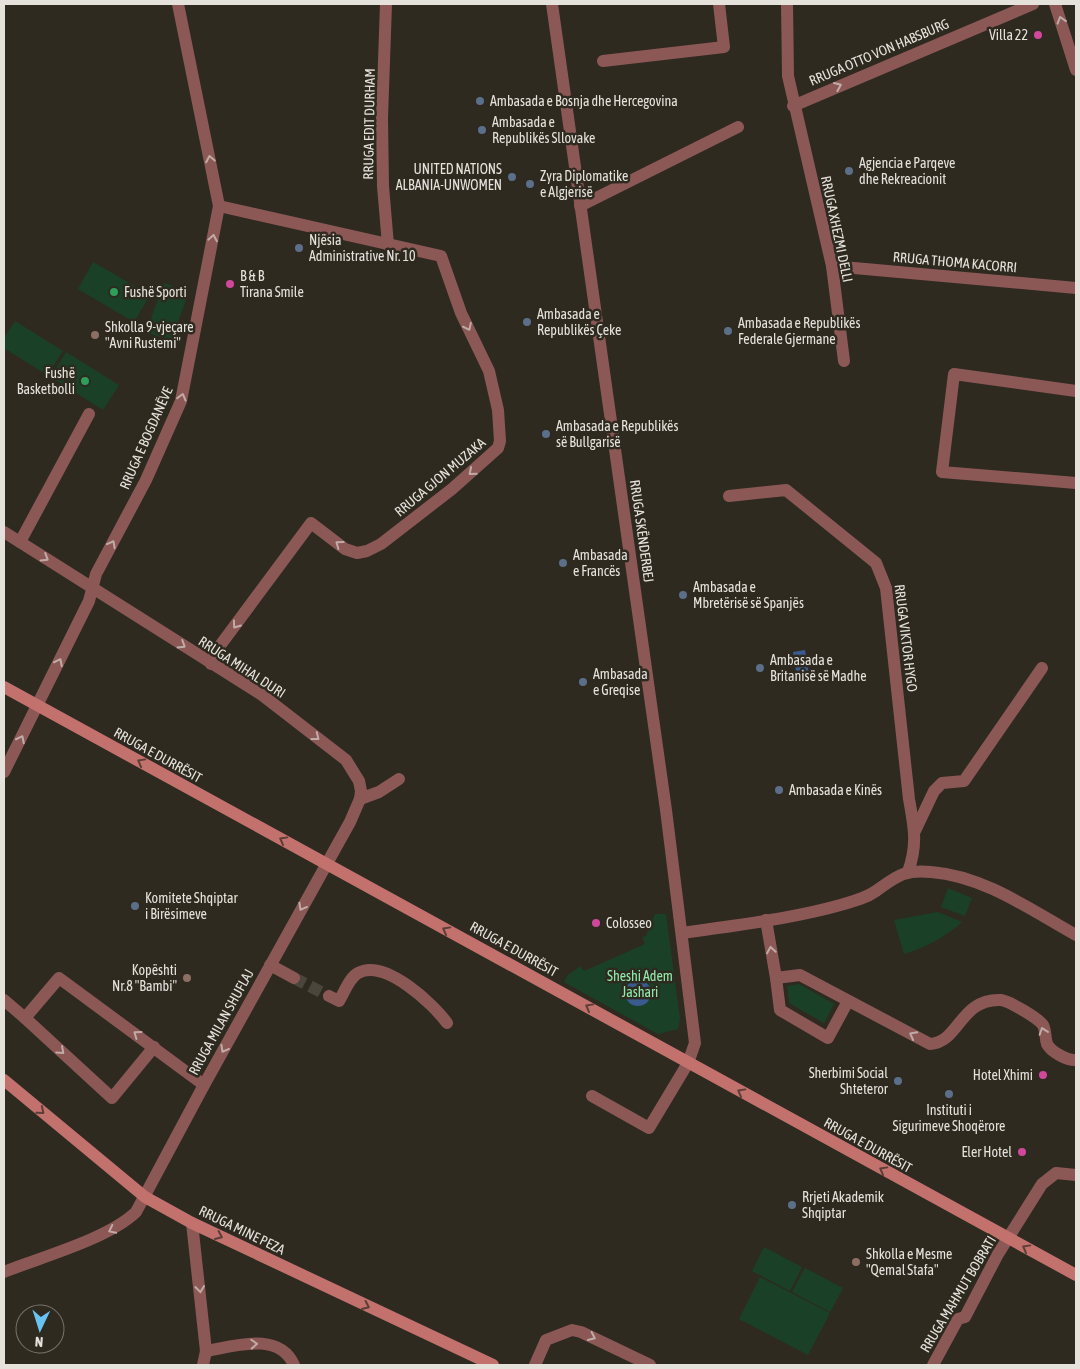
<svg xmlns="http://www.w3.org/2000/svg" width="1080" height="1369" viewBox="0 0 1080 1369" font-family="'Asap Condensed',sans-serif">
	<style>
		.green { fill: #1a4127 }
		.water { fill: #395b8f }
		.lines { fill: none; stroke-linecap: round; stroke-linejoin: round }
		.minor-tunnel { stroke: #49463c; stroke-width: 12; stroke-dasharray: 12 6; stroke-linecap: butt }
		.minor { stroke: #8c5856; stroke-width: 12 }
		.secondary { stroke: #c3716d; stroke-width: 12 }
		.oneway { stroke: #c1aba6 }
		.oneway2 { stroke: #5b3f37 }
		.hotel-dot { fill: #d1479c; stroke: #2e2a20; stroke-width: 2 }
		.service-dot { fill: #5c6f8a; stroke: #2e2a20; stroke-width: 2 }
		.leisure-dot { fill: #2e9e5b; stroke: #2e2a20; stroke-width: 2 }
		.education-dot { fill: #8d6e63; stroke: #2e2a20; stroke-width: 2 }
		.labels { text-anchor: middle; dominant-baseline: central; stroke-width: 5; stroke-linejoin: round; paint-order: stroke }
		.poi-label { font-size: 14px; fill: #e5e2dc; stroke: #2e2a20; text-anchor: start }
		.street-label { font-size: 14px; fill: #e5e2dc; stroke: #2e2a20 }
		.park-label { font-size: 14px; fill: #91ebac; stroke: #2e2a20 }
	</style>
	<rect width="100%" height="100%" fill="#2e2a20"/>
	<g class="green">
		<path d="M93 262 150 295 134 322 78 289Z"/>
		<path d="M164 283 189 292 171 341 146 332Z"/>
		<path d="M15 321 63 351 47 375 4 348V338Z"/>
		<path d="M66 352 119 385 103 410 51 377Z"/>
		<path d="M948 888 972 898 965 916 941 907Z"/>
		<path d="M938 912 962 922C944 938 926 947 904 954L894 920Z"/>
		<path d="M655 914H666L680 1019 678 1029 658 1034 564 982 567 976 580 966 584 971 645 944 642 937 646 936Z"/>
		<path d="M799 984 834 1004 824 1023 789 1003 787 986Z"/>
		<path d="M764 1247 802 1267 790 1291 752 1271Z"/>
		<path d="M805 1268 843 1288 830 1312 792 1292Z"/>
		<path d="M760 1277 830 1313 808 1355 739 1319Z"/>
	</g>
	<g class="water">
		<path d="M805 650 809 675 797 677 793 652Z"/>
		<circle cx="638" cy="993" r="13"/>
	</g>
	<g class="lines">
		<path class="minor-tunnel" d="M294 978 329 996"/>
		<g class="minor">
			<path d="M386 4 382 118 383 186 388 245"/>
			<path d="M552 4 666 810 695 1043 688 1063 649 1128 592 1096"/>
			<path d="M787 4 788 76 832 266 844 361"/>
			<path d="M1055 4 1076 70"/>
			<path d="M603 61 724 47 719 4"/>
			<path d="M793 106 1033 4"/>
			<path d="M580 206 738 127"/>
			<path d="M832 266 1076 288"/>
			<path d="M1076 391 954 374 942 472 1076 483"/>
			<path d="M729 496 786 490 876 563 886 588 909 799C914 827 918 844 908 872"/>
			<path d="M4 532 262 695 346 760 359 781 361 791 360 799 350 822 204 1085 136 1212C108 1239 41 1257 4 1272"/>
			<path d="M20 542 89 414"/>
			<path d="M211 664 216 651 311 523 345 549 357 553 367 551 381 544 452 489 498 448 500 441 498 410 489 371 461 313 441 256 219 206"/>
			<path d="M4 772 89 601 96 574 146 480 181 401 219 206 178 4"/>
			<path d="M360 799 379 792 399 779"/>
			<path d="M915 831 934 791 942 783 964 781 1042 668"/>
			<path d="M766 920 776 978 800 975 930 1044C959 1043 960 998 1001 1000 1009 1001 1038 1018 1043 1025 1046 1031 1045 1038 1047 1044 1051 1052 1068 1061 1076 1060"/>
			<path d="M683 933C736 925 792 919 844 904 855 901 866 898 876 891 896 877 904 869 931 872 984 876 1031 910 1076 935"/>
			<path d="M270 965 294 978"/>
			<path d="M776 978 780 1010 828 1038 848 1001"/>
			<path d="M329 996 339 1001C344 993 349 978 358 973 385 958 433 1004 447 1023"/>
			<path d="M4 1000 25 1018 59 978 204 1085"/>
			<path d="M25 1018 112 1098 154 1047"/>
			<path d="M192 1223 206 1351 203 1365"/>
			<path d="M206 1351C235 1346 279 1331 294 1365"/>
			<path d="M535 1365 546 1340 572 1330 581 1332 650 1365"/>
			<path d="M933 1365 958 1319 965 1317 998 1254 1042 1184 1056 1173 1076 1175"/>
		</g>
		<g class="secondary">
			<path d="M4 687 1076 1275"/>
			<path d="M4 1080 145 1197 192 1223 493 1365"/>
		</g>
	</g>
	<defs><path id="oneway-chevron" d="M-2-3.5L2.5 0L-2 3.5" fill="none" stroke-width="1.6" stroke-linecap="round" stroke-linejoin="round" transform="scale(1.25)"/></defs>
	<g class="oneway">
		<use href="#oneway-chevron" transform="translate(1061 20) rotate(-107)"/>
		<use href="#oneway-chevron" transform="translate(838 86) rotate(-23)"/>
		<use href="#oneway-chevron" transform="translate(210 159) rotate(-101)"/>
		<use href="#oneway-chevron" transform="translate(213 238) rotate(-80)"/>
		<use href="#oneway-chevron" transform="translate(468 327) rotate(64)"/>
		<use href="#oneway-chevron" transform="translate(182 397) rotate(-75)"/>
		<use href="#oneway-chevron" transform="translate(472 472) rotate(140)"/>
		<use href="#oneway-chevron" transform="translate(112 544) rotate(-62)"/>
		<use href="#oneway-chevron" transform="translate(339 544) rotate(-144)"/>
		<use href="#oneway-chevron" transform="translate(45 558) rotate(32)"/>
		<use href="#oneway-chevron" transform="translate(236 625) rotate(126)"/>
		<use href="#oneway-chevron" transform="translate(182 645) rotate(32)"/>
		<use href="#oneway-chevron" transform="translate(59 662) rotate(-63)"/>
		<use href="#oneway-chevron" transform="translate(316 737) rotate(38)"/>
		<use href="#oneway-chevron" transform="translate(21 739) rotate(-63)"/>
		<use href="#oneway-chevron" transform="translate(302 907) rotate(119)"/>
		<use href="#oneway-chevron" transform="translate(771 950) rotate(-99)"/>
		<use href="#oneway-chevron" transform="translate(1043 1031) rotate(-109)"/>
		<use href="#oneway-chevron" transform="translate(137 1034) rotate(-144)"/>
		<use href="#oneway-chevron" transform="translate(913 1035) rotate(-152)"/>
		<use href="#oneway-chevron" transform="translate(224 1049) rotate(119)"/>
		<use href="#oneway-chevron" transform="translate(61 1051) rotate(42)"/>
		<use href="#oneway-chevron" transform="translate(112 1230) rotate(154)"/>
		<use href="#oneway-chevron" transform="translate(200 1289) rotate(84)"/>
		<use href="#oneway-chevron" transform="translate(592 1337) rotate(25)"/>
		<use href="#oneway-chevron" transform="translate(254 1344) rotate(-3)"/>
	</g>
	<g class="oneway2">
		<use href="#oneway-chevron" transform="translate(141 762) rotate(-151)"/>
		<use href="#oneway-chevron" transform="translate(283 840) rotate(-151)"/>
		<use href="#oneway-chevron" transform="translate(446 930) rotate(-151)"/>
		<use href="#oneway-chevron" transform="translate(589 1007) rotate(-151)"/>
		<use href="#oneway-chevron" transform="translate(741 1092) rotate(-151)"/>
		<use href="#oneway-chevron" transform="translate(41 1111) rotate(40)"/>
		<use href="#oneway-chevron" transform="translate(883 1170) rotate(-151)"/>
		<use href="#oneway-chevron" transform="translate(219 1236) rotate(25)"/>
		<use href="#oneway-chevron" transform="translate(1026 1248) rotate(-151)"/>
		<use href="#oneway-chevron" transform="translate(366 1306) rotate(25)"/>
	</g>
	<g class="hotel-dot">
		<circle cx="1038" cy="35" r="5"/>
		<circle cx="230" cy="284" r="5"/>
		<circle cx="596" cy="923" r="5"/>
		<circle cx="1043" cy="1075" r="5"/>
		<circle cx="1022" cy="1152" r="5"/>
	</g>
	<g class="service-dot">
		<circle cx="480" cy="101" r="5"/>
		<circle cx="482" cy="130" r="5"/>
		<circle cx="849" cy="171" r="5"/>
		<circle cx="512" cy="177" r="5"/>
		<circle cx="530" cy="184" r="5"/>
		<circle cx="299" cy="248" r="5"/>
		<circle cx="527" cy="322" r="5"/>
		<circle cx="728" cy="331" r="5"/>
		<circle cx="546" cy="434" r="5"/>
		<circle cx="563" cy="563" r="5"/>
		<circle cx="683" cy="595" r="5"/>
		<circle cx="760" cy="668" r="5"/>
		<circle cx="583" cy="682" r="5"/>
		<circle cx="779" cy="790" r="5"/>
		<circle cx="135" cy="906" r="5"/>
		<circle cx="898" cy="1081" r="5"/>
		<circle cx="949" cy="1094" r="5"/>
		<circle cx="792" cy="1205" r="5"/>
	</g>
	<g class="leisure-dot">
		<circle cx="114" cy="292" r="5"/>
		<circle cx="85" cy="381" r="5"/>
	</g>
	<g class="education-dot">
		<circle cx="95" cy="335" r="5"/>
		<circle cx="187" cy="978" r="5"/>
		<circle cx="856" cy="1262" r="5"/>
	</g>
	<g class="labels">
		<g class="poi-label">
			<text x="1028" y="35" text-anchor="end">Villa 22</text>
			<text x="490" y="101">Ambasada e Bosnja dhe Hercegovina</text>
			<text x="492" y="122">Ambasada e<tspan x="492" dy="16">Republikës Sllovake</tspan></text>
			<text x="859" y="163">Agjencia e Parqeve<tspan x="859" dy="16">dhe Rekreacionit</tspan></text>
			<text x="502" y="169" text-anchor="end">UNITED NATIONS<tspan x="502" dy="16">ALBANIA-UNWOMEN</tspan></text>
			<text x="540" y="176">Zyra Diplomatike<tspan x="540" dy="16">e Algjerisë</tspan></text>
			<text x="309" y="240">Njësia<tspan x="309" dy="16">Administrative Nr. 10</tspan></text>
			<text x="240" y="276">B &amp; B<tspan x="240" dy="16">Tirana Smile</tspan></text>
			<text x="124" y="292">Fushë Sporti</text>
			<text x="537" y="314">Ambasada e<tspan x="537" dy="16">Republikës Çeke</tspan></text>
			<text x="738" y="323">Ambasada e Republikës<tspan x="738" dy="16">Federale Gjermane</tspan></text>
			<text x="105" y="327">Shkolla 9-vjeçare<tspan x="105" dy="16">"Avni Rustemi"</tspan></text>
			<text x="75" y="373" text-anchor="end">Fushë<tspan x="75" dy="16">Basketbolli</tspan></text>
			<text x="556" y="426">Ambasada e Republikës<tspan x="556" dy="16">së Bullgarisë</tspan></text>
			<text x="573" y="555">Ambasada<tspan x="573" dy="16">e Francës</tspan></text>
			<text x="693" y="587">Ambasada e<tspan x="693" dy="16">Mbretërisë së Spanjës</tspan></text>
			<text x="770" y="660">Ambasada e<tspan x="770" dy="16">Britanisë së Madhe</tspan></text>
			<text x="593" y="674">Ambasada<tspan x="593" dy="16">e Greqise</tspan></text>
			<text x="789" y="790">Ambasada e Kinës</text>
			<text x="145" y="898">Komitete Shqiptar<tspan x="145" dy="16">i Birësimeve</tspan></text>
			<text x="606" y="923">Colosseo</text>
			<text x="177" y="970" text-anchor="end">Kopështi<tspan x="177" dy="16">Nr.8 "Bambi"</tspan></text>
			<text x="888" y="1073" text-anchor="end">Sherbimi Social<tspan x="888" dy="16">Shteteror</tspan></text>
			<text x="1033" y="1075" text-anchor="end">Hotel Xhimi</text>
			<text x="949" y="1110" text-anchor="middle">Instituti i<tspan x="949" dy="16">Sigurimeve Shoqërore</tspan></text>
			<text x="1012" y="1152" text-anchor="end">Eler Hotel</text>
			<text x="802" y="1197">Rrjeti Akademik<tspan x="802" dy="16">Shqiptar</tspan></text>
			<text x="866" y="1254">Shkolla e Mesme<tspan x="866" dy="16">"Qemal Stafa"</tspan></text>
		</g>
		<g class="street-label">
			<text transform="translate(879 52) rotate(-23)">RRUGA OTTO VON HABSBURG</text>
			<text transform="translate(369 124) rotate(-89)">RRUGA EDIT DURHAM</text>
			<text transform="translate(837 229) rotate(78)">RRUGA XHEZMI DELLI</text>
			<text transform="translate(955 262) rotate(5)">RRUGA THOMA KACORRI</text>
			<text transform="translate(146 438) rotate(-66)">RRUGA E BOGDANËVE</text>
			<text transform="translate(440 477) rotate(-40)">RRUGA GJON MUZAKA</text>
			<text transform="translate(642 531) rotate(82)">RRUGA SKËNDERBEJ</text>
			<text transform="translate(906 638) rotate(83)">RRUGA VIKTOR HYGO</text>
			<text transform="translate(242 667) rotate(33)">RRUGA MIHAL DURI</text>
			<text transform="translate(158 755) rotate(29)">RRUGA E DURRËSIT</text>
			<text transform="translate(514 949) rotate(29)">RRUGA E DURRËSIT</text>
			<text transform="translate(221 1022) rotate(-61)">RRUGA MILAN SHUFLAJ</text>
			<text transform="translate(868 1145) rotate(29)">RRUGA E DURRËSIT</text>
			<text transform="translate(242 1230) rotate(26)">RRUGA MINE PEZA</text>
			<text transform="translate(958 1294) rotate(-59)">RRUGA MAHMUT BOBRATI</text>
		</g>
		<g class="park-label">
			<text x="640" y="976">Sheshi Adem<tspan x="640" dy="16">Jashari</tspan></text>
		</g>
	</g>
	<rect width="1080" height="1369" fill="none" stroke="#e5e2dc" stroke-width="10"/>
	<g transform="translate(40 1329) rotate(184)"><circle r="24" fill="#2e2a20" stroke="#77746b"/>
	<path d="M0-4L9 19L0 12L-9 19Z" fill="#69c3f1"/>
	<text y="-8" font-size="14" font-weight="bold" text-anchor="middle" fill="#e5e2dc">N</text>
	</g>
</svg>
